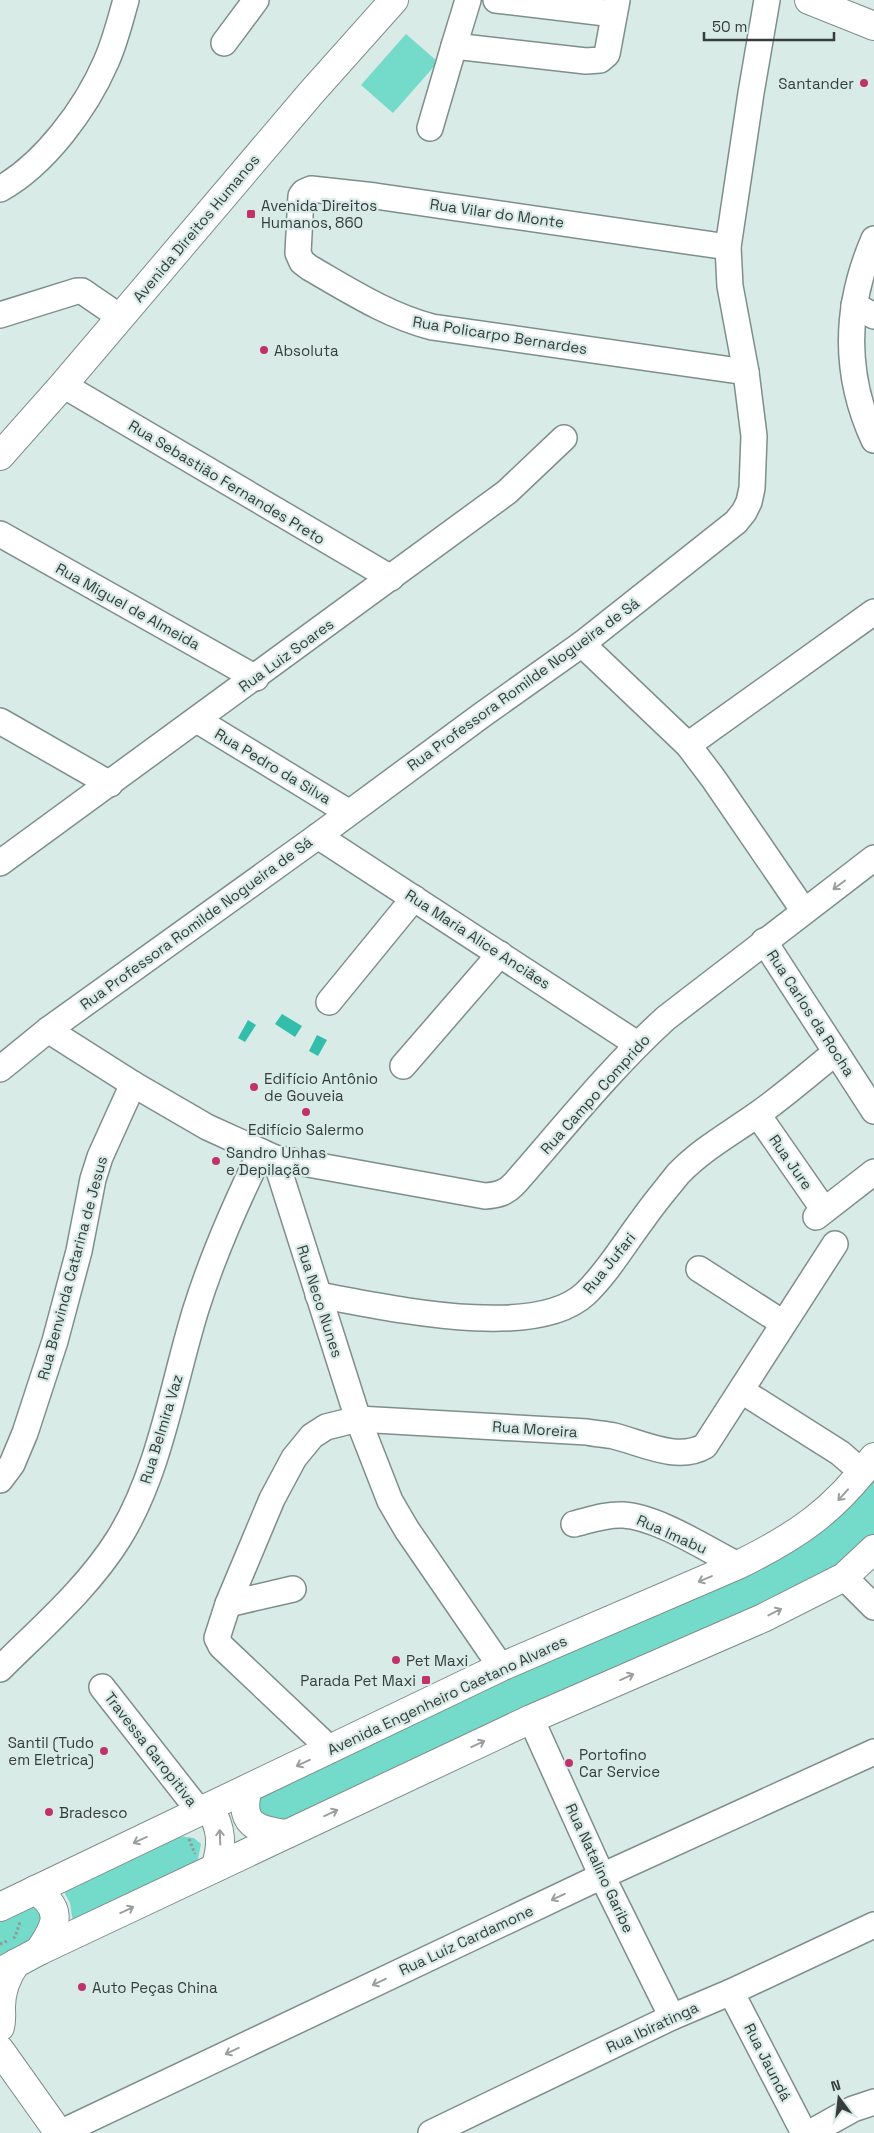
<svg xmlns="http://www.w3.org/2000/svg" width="874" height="2133" viewBox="0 0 874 2133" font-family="'Space Grotesk',sans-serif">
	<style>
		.green { fill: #74dbca }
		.water { fill: #32beab }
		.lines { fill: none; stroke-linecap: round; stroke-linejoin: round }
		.minor-casing { stroke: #7e8f8b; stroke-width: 28 }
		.major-casing { stroke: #7e8f8b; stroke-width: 30 }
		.path { stroke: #8e9c99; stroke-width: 3; stroke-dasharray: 2.5 2.5; stroke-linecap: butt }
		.minor { stroke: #fff; stroke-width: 25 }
		.major { stroke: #fff; stroke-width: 28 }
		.oneway { stroke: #9a9e9e }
		.poi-dot { fill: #bf336a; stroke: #d8ebe7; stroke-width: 2 }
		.labels { text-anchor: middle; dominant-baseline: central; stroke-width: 4.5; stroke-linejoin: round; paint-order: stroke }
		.poi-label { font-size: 15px; fill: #363d3c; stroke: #d8ebe7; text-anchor: start }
		.street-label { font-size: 15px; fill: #363d3c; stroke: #d8ebe7 }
	</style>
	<rect width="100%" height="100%" fill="#d8ebe7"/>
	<g class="green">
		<path d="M406 34 438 62 393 113 361 85Z"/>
		<path d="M874 1472V1537L837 1572 290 1824 259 1821 258 1794 302 1771 738 1576Z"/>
		<path d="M172 1835 194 1838 201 1844 198 1859 189 1869 73 1923 70 1903 62 1888Z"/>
		<path d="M32 1904 43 1912 39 1934 0 1958V1918Z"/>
	</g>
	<g class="water">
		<path d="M282 1014 302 1026 295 1037 275 1024Z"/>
		<path d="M248 1020 256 1025 245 1042 238 1038Z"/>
		<path d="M317 1035 327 1040 318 1056 309 1051Z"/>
	</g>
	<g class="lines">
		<defs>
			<g id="minor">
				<path d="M496 0 614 14"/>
				<path d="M224 43 256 0"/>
				<path d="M454 46 468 0"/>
				<path d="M430 128 454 46 586 61 600 60 607 54 617 0"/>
				<path d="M0 189C45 164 86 108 106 62 115 42 120 21 126 0"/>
				<path d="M874 239C845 306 843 373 874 440"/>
				<path d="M728 247 375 196 311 189 304 192 301 196 298 253 302 262 310 268C350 291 387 315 432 327L746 372"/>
				<path d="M854 305 874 316"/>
				<path d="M0 315 77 291H82L120 317"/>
				<path d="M63 385 391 578"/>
				<path d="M0 534 256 678"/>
				<path d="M582 644 688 745 713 778 804 911"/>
				<path d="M197 720 348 812"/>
				<path d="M0 721 110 784"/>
				<path d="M688 745 874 612"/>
				<path d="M318 836 637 1044"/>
				<path d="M0 863 507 492 564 438"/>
				<path d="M764 941 874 1111"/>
				<path d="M329 1002 414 898"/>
				<path d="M48 1030 133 1084 207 1127 275 1158 485 1196C498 1195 506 1193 515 1183 564 1127 611 1068 666 1018L874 858"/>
				<path d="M403 1066 500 954"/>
				<path d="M0 1069 48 1030 318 836 482 715 582 644 736 522 744 512 749 502 752 488 754 436 746 372 730 286 728 247 751 93 767 0"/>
				<path d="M758 1115 824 1210"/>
				<path d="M275 1158 358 1419 390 1501 407 1530 501 1667"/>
				<path d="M816 1217 874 1172"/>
				<path d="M699 1269 783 1323"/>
				<path d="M318 1295C382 1306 533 1342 585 1294 608 1272 624 1244 643 1219 654 1203 667 1188 678 1174 702 1149 730 1134 758 1114 785 1095 810 1073 836 1052"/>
				<path d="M742 1391 840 1453 863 1473"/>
				<path d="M0 1480 12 1464 25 1433 55 1341 79 1251 93 1179 100 1157 133 1084"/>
				<path d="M574 1524C590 1520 606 1514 623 1515 658 1517 706 1549 738 1565"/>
				<path d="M844 1577 874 1607"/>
				<path d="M228 1604 293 1589"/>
				<path d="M0 1669C41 1628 88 1588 119 1538 160 1472 173 1383 196 1309 213 1255 236 1203 261 1152"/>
				<path d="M102 1687 200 1812"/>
				<path d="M531 1719 602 1876 672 2017"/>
				<path d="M330 1749 221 1646 217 1638 228 1604 272 1499 294 1458 312 1436 326 1427 358 1419 587 1432C596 1434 606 1434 614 1436 642 1443 678 1462 705 1446L835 1244"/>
				<path d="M731 1992 804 2133"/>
				<path d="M60 2133 602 1876 874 1752"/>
				<path d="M431 2133 672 2017 731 1992 874 1925"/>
				<path d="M810 2133 853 2109 874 2102"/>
			</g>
			<g id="major">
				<path d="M809 0 874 26"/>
				<path d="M0 456 63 385 311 93 394 0"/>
				<path d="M248 1789C238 1824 256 1830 287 1834"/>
				<path d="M209 1807C222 1828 223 1845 215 1868"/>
				<path d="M35 1890C65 1910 56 1926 39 1951"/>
				<path d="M0 1907 501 1667 738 1565C797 1536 834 1511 874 1457"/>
				<path d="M0 1972 39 1951 531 1719 763 1618 844 1577 874 1549"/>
				<path d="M0 2027C2 2020 1 2015 1 2007 1 1990 6 1977 16 1963"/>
				<path d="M0 2050 59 2133"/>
			</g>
		</defs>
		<use href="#minor" class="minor-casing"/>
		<use href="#major" class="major-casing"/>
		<g class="path">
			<path d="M189 1839 195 1854"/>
			<path d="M13 1938 15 1937 20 1922"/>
			<path d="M0 1944 7 1941"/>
		</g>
		<use href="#minor" class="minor"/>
		<use href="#major" class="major"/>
	</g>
	<defs><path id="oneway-shaft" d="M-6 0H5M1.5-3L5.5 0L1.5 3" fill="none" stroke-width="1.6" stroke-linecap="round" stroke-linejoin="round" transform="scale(1.25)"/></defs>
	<g class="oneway">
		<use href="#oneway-shaft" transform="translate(839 885) rotate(143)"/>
		<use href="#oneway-shaft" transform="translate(843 1495) rotate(132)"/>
		<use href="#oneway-shaft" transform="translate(705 1579) rotate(157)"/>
		<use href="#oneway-shaft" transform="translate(775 1612) rotate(-27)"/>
		<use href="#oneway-shaft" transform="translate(627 1677) rotate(-24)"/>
		<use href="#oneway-shaft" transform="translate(478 1744) rotate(-25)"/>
		<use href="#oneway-shaft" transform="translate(303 1763) rotate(155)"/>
		<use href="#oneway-shaft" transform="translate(331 1813) rotate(-25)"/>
		<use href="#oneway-shaft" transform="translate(220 1837) rotate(-92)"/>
		<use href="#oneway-shaft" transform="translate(140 1840) rotate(155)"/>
		<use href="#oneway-shaft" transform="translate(558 1897) rotate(155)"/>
		<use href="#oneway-shaft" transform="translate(127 1910) rotate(-25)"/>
		<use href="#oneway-shaft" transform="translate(379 1982) rotate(155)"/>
		<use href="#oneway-shaft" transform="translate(232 2051) rotate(155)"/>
	</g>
	<g class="poi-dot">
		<circle cx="864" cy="83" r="5"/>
		<rect x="246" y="209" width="10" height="10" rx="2.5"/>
		<circle cx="264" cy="350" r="5"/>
		<circle cx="254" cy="1087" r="5"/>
		<circle cx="306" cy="1112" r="5"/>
		<circle cx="216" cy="1161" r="5"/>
		<circle cx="396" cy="1660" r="5"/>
		<rect x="421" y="1675" width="10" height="10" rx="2.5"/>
		<circle cx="104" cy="1751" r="5"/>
		<circle cx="569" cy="1763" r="5"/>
		<circle cx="49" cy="1812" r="5"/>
		<circle cx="82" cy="1987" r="5"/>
	</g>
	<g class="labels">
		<g class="poi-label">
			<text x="854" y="83" text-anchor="end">Santander</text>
			<text x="261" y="205">Avenida Direitos<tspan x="261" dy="17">Humanos, 860</tspan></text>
			<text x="274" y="350">Absoluta</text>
			<text x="264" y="1078">Edifício Antônio<tspan x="264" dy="17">de Gouveia</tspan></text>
			<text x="306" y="1129" text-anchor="middle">Edifício Salermo</text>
			<text x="226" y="1152">Sandro Unhas<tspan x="226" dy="17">e Depilação</tspan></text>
			<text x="406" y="1660">Pet Maxi</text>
			<text x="416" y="1680" text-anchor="end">Parada Pet Maxi</text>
			<text x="94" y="1742" text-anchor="end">Santil (Tudo<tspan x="94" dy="17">em Eletrica)</tspan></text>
			<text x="579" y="1754">Portofino<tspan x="579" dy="17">Car Service</tspan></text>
			<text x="59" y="1812">Bradesco</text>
			<text x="92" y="1987">Auto Peças China</text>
		</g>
		<g class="street-label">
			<text transform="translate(497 213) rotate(8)">Rua Vilar do Monte</text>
			<text transform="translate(196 228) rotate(-50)">Avenida Direitos Humanos</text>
			<text transform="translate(500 335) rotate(9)">Rua Policarpo Bernardes</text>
			<text transform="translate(227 482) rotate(31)">Rua Sebastião Fernandes Preto</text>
			<text transform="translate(128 606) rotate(29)">Rua Miguel de Almeida</text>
			<text transform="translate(286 655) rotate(-36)">Rua Luiz Soares</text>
			<text transform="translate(523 684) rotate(-36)">Rua Professora Romilde Nogueira de Sá</text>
			<text transform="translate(273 766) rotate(31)">Rua Pedro da Silva</text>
			<text transform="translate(196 923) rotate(-36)">Rua Professora Romilde Nogueira de Sá</text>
			<text transform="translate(478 939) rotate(33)">Rua Maria Alice Anciães</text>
			<text transform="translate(811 1013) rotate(57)">Rua Carlos da Rocha</text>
			<text transform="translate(595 1094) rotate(-48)">Rua Campo Comprido</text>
			<text transform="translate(791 1162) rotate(55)">Rua Jure</text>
			<text transform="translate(609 1263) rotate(-51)">Rua Jufari</text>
			<text transform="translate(72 1268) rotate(-75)">Rua Benvinda Catarina de Jesus</text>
			<text transform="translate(320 1301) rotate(72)">Rua Neco Nunes</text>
			<text transform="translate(161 1429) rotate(-73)">Rua Belmira Vaz</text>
			<text transform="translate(535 1429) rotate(4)">Rua Moreira</text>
			<text transform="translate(672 1534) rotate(24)">Rua Imabu</text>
			<text transform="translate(447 1695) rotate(-25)">Avenida Engenheiro Caetano Alvares</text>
			<text transform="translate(151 1749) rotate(52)">Travessa Garopitiva</text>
			<text transform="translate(600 1868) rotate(65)">Rua Natalino Garibe</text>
			<text transform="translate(466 1940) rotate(-25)">Rua Luíz Cardamone</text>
			<text transform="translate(652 2027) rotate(-25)">Rua Ibiratinga</text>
			<text transform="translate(768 2062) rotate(63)">Rua Jaundá</text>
		</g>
	</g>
	<g transform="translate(839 2098) rotate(345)" stroke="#d8ebe7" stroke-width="4" paint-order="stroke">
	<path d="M0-4L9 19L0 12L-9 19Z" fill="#363d3c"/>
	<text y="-8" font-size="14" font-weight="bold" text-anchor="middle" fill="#363d3c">N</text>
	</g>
	<path d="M704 32v8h130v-8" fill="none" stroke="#363d3c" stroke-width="2.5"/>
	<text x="712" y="32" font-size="15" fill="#363d3c" stroke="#d8ebe7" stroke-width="4" paint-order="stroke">50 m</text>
</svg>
